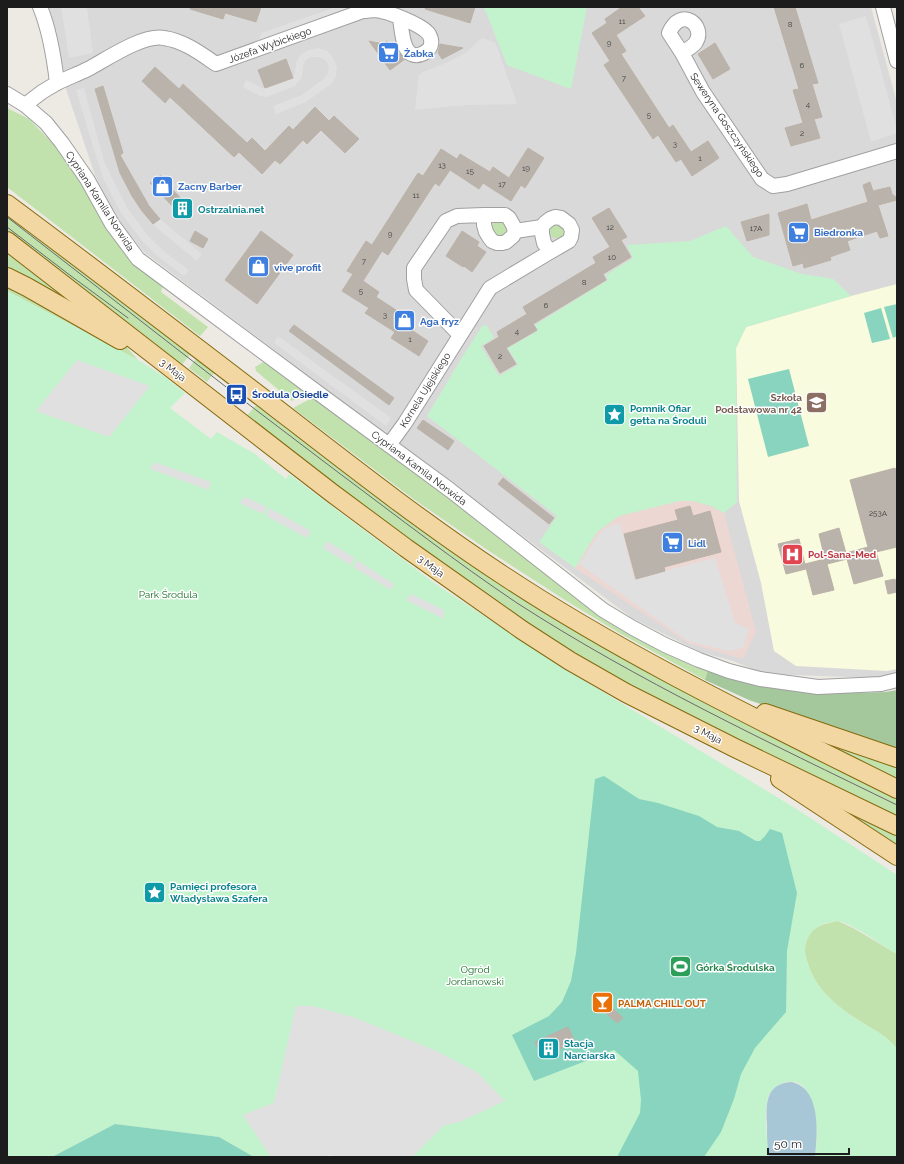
<svg xmlns="http://www.w3.org/2000/svg" width="904" height="1164" viewBox="0 0 904 1164" font-family="Raleway,sans-serif">
	<style>
		.residential { fill: #dad9d9 }
		.commercial { fill: #ecd7d3 }
		.education { fill: #f8fbdd }
		.grass { fill: #c2e2ad }
		.forest { fill: #a4c89c }
		.park { fill: #c3f3cc }
		.pitch { fill: #88d4be }
		.parking { fill: #e0e0e0 }
		.water { fill: #a7c7d6 }
		.building { fill: #b9b3ac; stroke: #bcb2a7 }
		.lines { fill: none; stroke-linecap: round; stroke-linejoin: round }
		.minor-casing { stroke: #a0a0a0; stroke-width: 16 }
		.major-casing { stroke: #856a0f; stroke-width: 20 }
		.minor { stroke: #fff; stroke-width: 14 }
		.major { stroke: #f2d7a2; stroke-width: 18 }
		.tram { stroke: #6a6a6a; stroke-width: 1 }
		.labels { text-anchor: middle; dominant-baseline: central; stroke-width: 3; stroke-linejoin: round; paint-order: stroke }
		.number-label { font-size: 8px; fill: #434240 }
		.street-label { font-size: 10px; fill: #1c1c1c; stroke: #fff }
		.shop-label { font-size: 10px; font-weight: bold; fill: #366cbe; stroke: #fff; text-anchor: start }
		.culture-label { font-size: 10px; font-weight: bold; fill: #0d838f; stroke: #fff; text-anchor: start }
		.transit-label { font-size: 10px; font-weight: bold; fill: #164399; stroke: #fff; text-anchor: start }
		.education-label { font-size: 10px; font-weight: bold; fill: #785e54; stroke: #fff; text-anchor: end }
		.health-label { font-size: 10px; font-weight: bold; fill: #be3a42; stroke: #fff; text-anchor: start }
		.park-label { font-size: 10px; fill: #166e26; stroke: #fff }
		.leisure-label { font-size: 10px; font-weight: bold; fill: #27864d; stroke: #fff; text-anchor: start }
		.food-label { font-size: 10px; font-weight: bold; fill: #c56008; stroke: #fff; text-anchor: start }
	</style>
	<rect width="100%" height="100%" fill="#eceae3"/>
	<path class="residential" d="M43 7H871L897 103V674L880 678 764 674 733 661 700 652 632 618 145 253 116 218 95 175 61 74Z"/>
	<path class="commercial" d="M679 501H693L711 506 724 513 756 632 743 659 688 643 575 568 597 532 619 516Z"/>
	<path class="education" d="M897 284V669L887 671 796 666 774 651 761 583 739 501 736 348 746 327 851 296Z"/>
	<g class="grass">
		<path d="M7 108 29 119 53 144 70 166 107 228 163 286 161 292 208 327 200 336 7 187Z"/>
		<path d="M7 210 193 351 180 367 7 233Z"/>
		<path d="M495 221H502L509 228 507 235 497 238 491 227Z"/>
		<path d="M564 222 565 235 559 239 552 237 549 231 551 224Z"/>
		<path d="M7 250 112 330 138 360 7 291Z"/>
		<path d="M196 359 214 373 207 382 189 368Z"/>
		<path d="M265 361 308 393 292 401 256 371 255 367Z"/>
		<path d="M314 397 435 487 604 617 708 670 705 680 621 634 565 600 489 551 412 498 293 408Z"/>
		<path d="M258 403 429 532 897 795V819L611 677 503 610 245 418Z"/>
		<path d="M794 730 897 764V782Z"/>
		<path d="M808 790 897 833V849Z"/>
		<path d="M838 921 853 928 897 954V1049C888 1037 876 1031 863 1023 842 1010 818 993 809 967 807 960 804 954 805 947 808 928 821 924 838 921Z"/>
	</g>
	<path class="forest" d="M708 670 816 693H860L886 692 897 690V752L749 700 705 680Z"/>
	<g class="park">
		<path d="M484 7H587L571 89 507 65Z"/>
		<path d="M726 226 753 257 802 274 833 279 851 296 746 327 736 348 737 502 724 513 711 506 693 501H679L619 516 597 532 575 568 539 542 557 516 427 416 463 356 483 325 487 326 494 338 481 346 499 376 518 365 508 348 538 331 535 325 608 280 606 275 633 258 627 245 690 241Z"/>
		<path d="M7 291 138 360 165 377 185 393 170 408 211 439 217 432 255 454 286 479 289 474 437 585 563 668 795 808 897 875V954C885 947 850 922 838 921 834 921 827 923 823 924 813 928 807 936 805 947 804 954 807 960 809 967 818 993 842 1010 863 1023 876 1031 888 1037 897 1049V1157H815C818 1136 819 1122 811 1102 810 1099 809 1094 807 1091 796 1073 770 1083 767 1101 764 1116 767 1142 769 1157H412L444 1125 459 1122 505 1100 356 1018 312 1006H296L274 1103 243 1115 271 1157H254L219 1137 115 1124 52 1157H7Z"/>
	</g>
	<g class="pitch">
		<path d="M897 304V336L893 338 884 307Z"/>
		<path d="M881 308 890 339 872 343 864 313Z"/>
		<path d="M789 369 809 446 768 457 748 379Z"/>
		<path d="M604 776 639 799 658 803 699 816 717 827 739 831 756 841H760L765 836 770 829 782 833 797 893 787 951 786 1012 755 1048 741 1074 734 1099 721 1132 704 1157H617L640 1113 641 1100 638 1071 614 1050 534 1081 512 1035 549 1016 562 1002 571 981 576 953 595 779Z"/>
		<path d="M115 1124 219 1137 254 1157H52Z"/>
	</g>
	<g class="parking">
		<path d="M61 7H87L93 53 69 58Z"/>
		<path d="M336 7H367L258 43 261 33Z"/>
		<path d="M866 16 897 129V133L871 142 839 24Z"/>
		<path d="M482 38 494 42 496 44 517 104 466 105 415 110 419 75 423 72 446 63 465 53Z"/>
		<path d="M318 48 327 51 333 58 337 67 336 76 331 84 306 102 276 114 273 106 302 95 325 78 328 73 329 68 327 62 322 58 317 57H311L306 60 303 65 302 77 295 86 267 97 260 96 243 87 246 80 262 88H266L290 79 295 74 296 63 300 55 308 50Z"/>
		<path d="M84 88 104 161 111 176 128 209 148 236 165 252 189 270 184 276 160 258 142 241 121 213 104 180 98 163 76 90Z"/>
		<path d="M160 219 202 254 197 261 153 225Z"/>
		<path d="M278 336 391 418 386 426 274 343Z"/>
		<path d="M77 360 150 386 109 437 36 411Z"/>
		<path d="M154 462 211 482 209 490 150 469Z"/>
		<path d="M245 497 267 507 263 514 239 503Z"/>
		<path d="M269 508 311 531 307 538 266 516Z"/>
		<path d="M620 523 634 579 715 558 735 623 749 629 743 648 728 651 688 641 579 564 600 533 605 528Z"/>
		<path d="M327 541 355 558 350 565 323 548Z"/>
		<path d="M357 560 394 584 391 590 353 567Z"/>
		<path d="M411 594 444 610V619L406 600Z"/>
		<path d="M296 1006H312L356 1018 434 1050 477 1072 505 1101 459 1122 444 1125 412 1157H336L331 1155 319 1157H271L243 1115 274 1103Z"/>
	</g>
	<path class="water" d="M791 1082C821 1087 818 1134 815 1157H769C767 1146 767 1136 767 1125 766 1104 765 1084 791 1082Z"/>
	<g class="building">
		<path d="M191 7H261L256 22 225 13 223 19 190 9Z"/>
		<path d="M426 7H475L470 23 425 9Z"/>
		<path d="M622 7H638L645 16 616 35 626 51 621 54 669 128 673 125 691 152 708 141 719 158 692 176 681 159 676 162 658 135 653 139 604 65 610 61 592 33 607 23 605 19Z"/>
		<path d="M774 7H795L818 83 812 84 822 117 814 119 820 138 791 146 785 128 803 123 793 90 799 89Z"/>
		<path d="M369 41 383 44 387 41 405 59 390 70Z"/>
		<path d="M715 43 730 69 713 79 698 54Z"/>
		<path d="M440 44 463 48 442 59 438 53Z"/>
		<path d="M286 59 293 78 265 88 258 70Z"/>
		<path d="M155 67 179 89 183 84 247 143 252 138 265 151 289 126 293 130 315 107 329 121 334 116 359 139 345 153 321 130 307 144 303 140 280 164 275 160 262 174 239 152 234 157 170 97 165 103 142 81Z"/>
		<path d="M103 86 123 153 120 155 149 206 160 219 153 224 142 211 132 196 120 173 95 89Z"/>
		<path d="M528 148 544 158 525 188 521 185 511 201 483 183 479 189 450 170 439 186 435 183 388 255 382 251 363 281 379 292 376 297 405 316 401 323 428 341 419 356 391 338 395 332 365 313 369 308 342 291 353 274 347 271 366 241 372 245 418 173 423 176 441 149 457 159 460 154 490 172 493 167 509 178Z"/>
		<path d="M161 175 169 186 191 209 183 217 150 183Z"/>
		<path d="M870 182 873 191 890 187 892 194 897 198V200L878 205 888 236 880 238 877 231 847 241 850 250 830 257 831 260 804 268 803 263 793 266 778 213 807 204 811 220 868 202 863 185Z"/>
		<path d="M609 208 627 237 621 240 631 257 603 274 606 280 533 324 537 330 506 348 516 364 500 373 484 346 499 337 497 332 527 314 523 307 596 263 593 257 610 247 592 218Z"/>
		<path d="M769 214V235L747 241 741 222Z"/>
		<path d="M195 231 208 239 203 248 190 241Z"/>
		<path d="M261 231 293 255 257 304 225 280Z"/>
		<path d="M462 231 479 242 477 246 486 252 472 272 464 266 463 267 446 256Z"/>
		<path d="M294 325 394 398 389 405 289 331Z"/>
		<path d="M423 420 454 441 448 450 417 428Z"/>
		<path d="M895 468 897 474V547L876 552 883 576 854 584 847 559 827 564 834 590 813 595 805 564 825 559 819 534 839 528 846 553 868 547 850 480Z"/>
		<path d="M503 478 554 518 549 524 498 484Z"/>
		<path d="M690 506 693 516 710 511 721 552 664 567 665 571 636 579 624 534 678 520 675 510Z"/>
		<path d="M799 539 806 569 786 574 778 544Z"/>
		<path d="M895 579 897 586V592L888 594 885 581Z"/>
		<path d="M603 995 608 998 609 1001V1005L623 1018 617 1023 594 1002 598 996Z"/>
		<path d="M568 1027 575 1042 542 1057 535 1042Z"/>
	</g>
	<g class="lines">
		<defs>
			<g id="minor">
				<path d="M883 7 897 61"/>
				<path d="M682 53C686 50 694 46 696 42 706 26 681 5 669 33L682 53 703 92 762 179 773 186 787 184 897 151"/>
				<path d="M57 83C67 78 78 74 88 69 107 59 143 34 164 38 184 41 200 53 216 64L363 11C367 11 371 10 375 10 387 11 420 24 428 33 430 35 432 41 431 44 431 48 427 51 424 53 402 64 402 30 400 18"/>
				<path d="M7 94 25 105 46 123 62 143 87 179 112 224 138 259 321 395 450 490 603 610 633 628 665 645 699 660 729 671 760 679 818 687 881 684 897 680"/>
				<path d="M25 105 42 92 57 83C54 57 50 31 40 7"/>
				<path d="M515 231 542 227"/>
				<path d="M460 335 416 290 414 279V268L446 221 457 216 484 215H505L509 218 513 225 515 231 513 236 506 242 502 243H497L492 241 489 237 486 232 484 225V215"/>
				<path d="M389 445 405 423 490 288 550 252 569 241 571 237 572 230 569 224 561 218 555 217 550 219 545 223 542 227V234L544 243 550 252"/>
			</g>
			<g id="major">
				<path d="M7 204C96 270 184 338 272 405 347 463 422 522 501 574 626 657 763 722 897 789"/>
				<path d="M7 241 332 493 406 548 522 630 570 661 626 693 735 748 897 826"/>
				<path d="M7 277 27 287 120 340"/>
				<path d="M765 713 897 758"/>
				<path d="M780 779 897 856"/>
			</g>
		</defs>
		<use href="#minor" class="minor-casing"/>
		<use href="#major" class="major-casing"/>
		<use href="#minor" class="minor"/>
		<use href="#major" class="major"/>
		<g class="tram">
			<path d="M7 217C117 302 227 389 339 473 398 517 456 562 517 603 638 681 768 742 897 805"/>
			<path d="M7 227 71 276 128 318"/>
		</g>
	</g>
	<defs>
		<symbol id="supermarket-square" viewBox="-11 -11 22 22"><rect x="-9" y="-9" width="18" height="18" rx="4" fill="#3f7fe0" stroke="#fff"/><path d="M-6-5.5h2.5l.6 2H6L4.5 2H-2.5L-4.4-4H-6ZM-1.5 3.2a1.3 1.3 0 1 0 .1 0ZM3 3.2a1.3 1.3 0 1 0 .1 0Z" fill="#fff"/></symbol>
		<symbol id="shop-square" viewBox="-11 -11 22 22"><rect x="-9" y="-9" width="18" height="18" rx="4" fill="#3f7fe0" stroke="#fff"/><path d="M-5-2.5h2.3a2.7 3.5 0 0 1 5.4 0H5L5.5 6h-11ZM-1.5-2.5h3a1.5 2.3 0 0 0-3 0Z" fill="#fff"/></symbol>
		<symbol id="building-square" viewBox="-11 -11 22 22"><rect x="-9" y="-9" width="18" height="18" rx="4" fill="#0f9aa8" stroke="#fff"/><path d="M-4-6H4V6H1V3H-1V6H-4ZM-2.5-4.3h1.7v1.8h-1.7ZM.8-4.3h1.7v1.8H.8ZM-2.5-1h1.7V.8h-1.7ZM.8-1h1.7V.8H.8Z" fill="#fff"/></symbol>
		<symbol id="bus-square" viewBox="-11 -11 22 22"><rect x="-9" y="-9" width="18" height="18" rx="4" fill="#1a4fb4" stroke="#fff"/><path d="M-5-6H5V4H4V6H2V4H-2V6H-4V4H-5ZM-3.5-4V0h7V-4ZM-3.5 1.2v1.5H-2V1.2ZM2 1.2v1.5H3.5V1.2Z" fill="#fff"/></symbol>
		<symbol id="school-square" viewBox="-11 -11 22 22"><rect x="-9" y="-9" width="18" height="18" rx="4" fill="#8d6e63" stroke="#fff"/><path d="M0-5L7-2L0 1L-7-2ZM-4 1L0 2.5L4 1V4Q0 6-4 4Z" fill="#fff"/></symbol>
		<symbol id="sight-square" viewBox="-11 -11 22 22"><rect x="-9" y="-9" width="18" height="18" rx="4" fill="#0f9aa8" stroke="#fff"/><path d="M0-6L1.8-2.2L6-1.7L2.9 1.2L3.7 5.4L0 3.3L-3.7 5.4L-2.9 1.2L-6-1.7L-1.8-2.2Z" fill="#fff"/></symbol>
		<symbol id="hospital-square" viewBox="-11 -11 22 22"><rect x="-9" y="-9" width="18" height="18" rx="4" fill="#e0444e" stroke="#fff"/><path d="M-5-5h3v3.5h4V-5h3V5h-3V1.5h-4V5h-3Z" fill="#fff"/></symbol>
		<symbol id="stadium-square" viewBox="-11 -11 22 22"><rect x="-9" y="-9" width="18" height="18" rx="4" fill="#2e9e5b" stroke="#fff"/><path d="M0-5a6.5 5 0 1 0 0 10a6.5 5 0 1 0 0-10ZM-3.5-1.8h7v3.6h-7Z" fill="#fff"/></symbol>
		<symbol id="bar-square" viewBox="-11 -11 22 22"><rect x="-9" y="-9" width="18" height="18" rx="4" fill="#e8710a" stroke="#fff"/><path d="M-6-5H6L.8 .8V4.5H3.5V6h-7V4.5H-.8V.8Z" fill="#fff"/></symbol>
	</defs>
	<g fill-rule="evenodd">
		<use href="#supermarket-square" x="376" y="40" width="25" height="25"/>
		<use href="#shop-square" x="150" y="174" width="25" height="25"/>
		<use href="#building-square" x="170" y="196" width="25" height="25"/>
		<use href="#supermarket-square" x="786" y="220" width="25" height="25"/>
		<use href="#shop-square" x="246" y="254" width="25" height="25"/>
		<use href="#shop-square" x="392" y="308" width="25" height="25"/>
		<use href="#bus-square" x="224" y="382" width="25" height="25"/>
		<use href="#school-square" x="804" y="390" width="25" height="25"/>
		<use href="#sight-square" x="602" y="402" width="25" height="25"/>
		<use href="#supermarket-square" x="660" y="530" width="25" height="25"/>
		<use href="#hospital-square" x="780" y="542" width="25" height="25"/>
		<use href="#sight-square" x="142" y="880" width="25" height="25"/>
		<use href="#stadium-square" x="668" y="954" width="25" height="25"/>
		<use href="#bar-square" x="590" y="990" width="25" height="25"/>
		<use href="#building-square" x="536" y="1036" width="25" height="25"/>
	</g>
	<g class="labels">
		<g class="number-label">
			<text x="622" y="21">11</text>
			<text x="790" y="24">8</text>
			<text x="609" y="43">9</text>
			<text x="802" y="65">6</text>
			<text x="624" y="78">7</text>
			<text x="808" y="104">4</text>
			<text x="649" y="115">5</text>
			<text x="802" y="133">2</text>
			<text x="675" y="144">3</text>
			<text x="700" y="158">1</text>
			<text x="442" y="165">13</text>
			<text x="526" y="168">19</text>
			<text x="470" y="171">15</text>
			<text x="502" y="184">17</text>
			<text x="416" y="195">11</text>
			<text x="610" y="227">12</text>
			<text x="756" y="228">17A</text>
			<text x="390" y="234">9</text>
			<text x="612" y="257">10</text>
			<text x="364" y="261">7</text>
			<text x="584" y="282">8</text>
			<text x="361" y="291">5</text>
			<text x="546" y="305">6</text>
			<text x="385" y="315">3</text>
			<text x="517" y="331">4</text>
			<text x="410" y="339">1</text>
			<text x="500" y="356">2</text>
			<text x="878" y="513">253A</text>
		</g>
		<g class="street-label">
			<text transform="translate(270 45) rotate(-20)">Józefa Wybickiego</text>
			<text transform="translate(727 125) rotate(56)">Seweryna Goszczyńskiego</text>
			<text transform="translate(100 201) rotate(57)">Cypriana Kamila Norwida</text>
			<text transform="translate(173 370) rotate(38)">3 Maja</text>
			<text transform="translate(425 390) rotate(-58)">Kornela Ujejskiego</text>
			<text transform="translate(419 468) rotate(37)">Cypriana Kamila Norwida</text>
			<text transform="translate(431 566) rotate(36)">3 Maja</text>
			<text transform="translate(708 734) rotate(27)">3 Maja</text>
		</g>
		<g class="shop-label">
			<text x="404" y="53">Żabka</text>
			<text x="178" y="186">Zacny Barber</text>
			<text x="814" y="232">Biedronka</text>
			<text x="274" y="267">vive profit</text>
			<text x="420" y="321">Aga fryz</text>
			<text x="688" y="543">Lidl</text>
		</g>
		<g class="culture-label">
			<text x="198" y="209">Ostrzalnia.net</text>
			<text x="630" y="408">Pomnik Ofiar<tspan x="630" dy="12">getta na Środuli</tspan></text>
			<text x="170" y="886">Pamięci profesora<tspan x="170" dy="12">Władysława Szafera</tspan></text>
			<text x="564" y="1043">Stacja<tspan x="564" dy="12">Narciarska</tspan></text>
		</g>
		<g class="transit-label">
			<text x="252" y="394">Środula Osiedle</text>
		</g>
		<g class="education-label">
			<text x="802" y="397">Szkoła<tspan x="802" dy="12">Podstawowa nr 42</tspan></text>
		</g>
		<g class="health-label">
			<text x="808" y="554">Pol-Sana-Med</text>
		</g>
		<g class="park-label">
			<text x="168" y="594">Park Środula</text>
			<text x="475" y="969">Ogród<tspan x="475" dy="12">Jordanowski</tspan></text>
		</g>
		<g class="leisure-label">
			<text x="696" y="967">Górka Środulska</text>
		</g>
		<g class="food-label">
			<text x="618" y="1003">PALMA CHILL OUT</text>
		</g>
	</g>
	<rect width="904" height="1164" fill="none" stroke="#1c1c1c" stroke-width="16"/>
	<path d="M768 1148v6h81v-6" fill="none" stroke="#1c1c1c" stroke-width="2"/>
	<text x="774" y="1148" font-size="12" fill="#1c1c1c" stroke="#ffffff" stroke-width="3" paint-order="stroke">50 m</text>
</svg>
